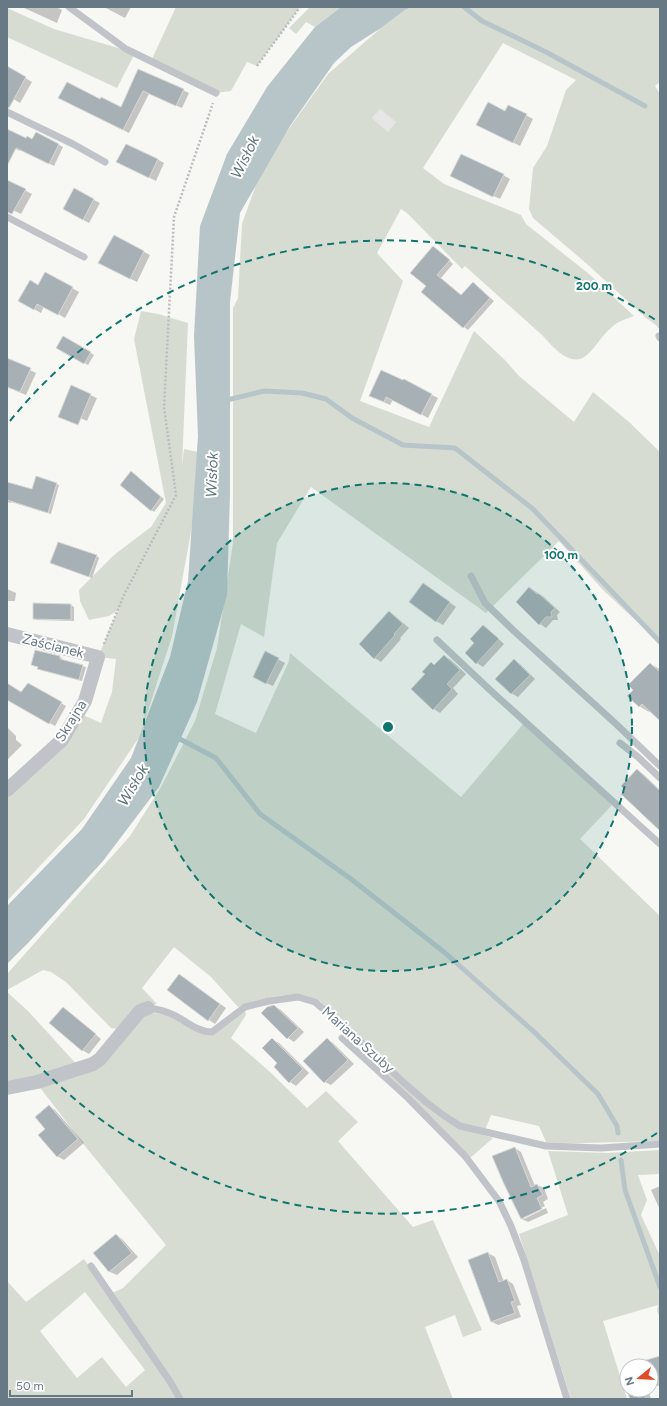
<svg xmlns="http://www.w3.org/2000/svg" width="667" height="1406" viewBox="0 0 667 1406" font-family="Figtree,sans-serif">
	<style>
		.built { fill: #e5e6e5 }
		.green { fill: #d7dcd3; fill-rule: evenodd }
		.water { fill: #b7c5c8 }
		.shadow { fill: #0003 }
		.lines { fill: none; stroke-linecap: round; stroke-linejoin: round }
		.stream { stroke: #b7c5c8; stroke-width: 5 }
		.building { fill: #a7b0b5; stroke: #d9d8d6 }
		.path { stroke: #babdbf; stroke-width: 2.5; stroke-dasharray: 2 2; stroke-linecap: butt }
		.service { stroke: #c0c4c8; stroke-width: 7 }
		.minor { stroke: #c0c4c8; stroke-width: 14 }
		.ring { fill: none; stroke: #0f766e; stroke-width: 2; stroke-dasharray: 7 5 }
		.labels { text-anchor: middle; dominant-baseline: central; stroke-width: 4; stroke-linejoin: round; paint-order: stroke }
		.street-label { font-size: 14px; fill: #667985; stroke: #fff }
		.water-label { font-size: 15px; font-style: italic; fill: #5d747a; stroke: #fff }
		.centre { fill: #0f766e; stroke: #fff; stroke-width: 2 }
		.ring-label { font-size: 12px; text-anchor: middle; font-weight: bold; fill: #0f766e; stroke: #fff; stroke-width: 4; stroke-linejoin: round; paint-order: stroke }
	</style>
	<rect width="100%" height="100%" fill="#f7f7f4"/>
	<path class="built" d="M380 108 396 122 388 132 372 118Z"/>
	<g class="green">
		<path d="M176 7H300L257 66 247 62 231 91 216 93 151 61Z"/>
		<path d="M310 7H341L315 27 306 22 296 34 289 28Z"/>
		<path d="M412 7H660V82L655 86 660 94V330L656 325 646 318 587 264 533 218 529 209 533 168 547 146 566 90 576 80 503 43 423 168 444 184 521 215 526 224 589 274 634 316C626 319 618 321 612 327 602 335 596 347 587 355 571 369 553 347 543 336L465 266 462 269 408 214 401 209 377 253 403 281 360 401 429 427 474 331 505 360 519 376 574 422 593 392 629 422 660 452V643L603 590 559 541 486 613 311 487 277 543 264 637 241 624 215 714 256 733 289 661 290 653 461 797 524 723 612 805 580 839 660 916V1141L547 1144 539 1126 491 1115 485 1130 463 1124 445 1114 413 1087 320 1001C314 999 306 995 299 995 279 993 257 1000 238 1007L211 977 174 947 142 988 157 1004 137 1010 119 1029 111 1028 66 982 51 972 43 970 7 990V974L130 836 161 787 195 721 217 648 233 543V308L238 298 242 224 263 165 328 74 381 28 405 10ZM380 109 396 122 388 132 372 118Z"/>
		<path d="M7 8 54 29 135 53 117 88 7 37Z"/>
		<path d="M141 311 158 314 188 323 182 466 184 449 198 452 197 499 172 636 140 736 84 819 7 901V793L83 715 101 723 112 692 116 659 98 657 118 610 109 616 89 620 80 601 79 590 114 555 151 527 166 503 134 339Z"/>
		<path d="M7 992 28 1011 79 1067 7 1084Z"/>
		<path d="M245 1011 246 1015 231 1038 270 1072 307 1108 326 1091 358 1122 338 1141 413 1227 433 1220 482 1330 463 1337 455 1315 425 1327 453 1399H181L112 1293 123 1288 166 1245 85 1146 38 1085 82 1071 147 1012 169 1015 204 1034Z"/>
		<path d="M368 1052 419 1100 444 1120 459 1127 493 1138 470 1158 365 1055Z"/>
		<path d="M660 1150V1174L638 1175 647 1200 641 1215 660 1256V1318L657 1311 658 1305 603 1321 627 1399H571L519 1234 568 1215 548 1151 607 1153Z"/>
		<path d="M84 1259 168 1383 176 1399H7V1281L26 1302ZM85 1292 145 1370 126 1387 102 1357 77 1378 40 1331Z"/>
	</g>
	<path class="water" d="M341 7H412L405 10 381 28 351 47 334 63 290 126 240 213 230 302V494L227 595 197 702 159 787 103 861 29 942 7 964V906L82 829 131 758 170 657 188 581 198 436 194 336 200 226 227 154 267 87 315 27Z"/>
	<g class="shadow">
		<path d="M22 7H56L62 10 57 23Z"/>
		<path d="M104 7H131L125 18Z"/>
		<path d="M8 68 32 82 20 103 7 95V70Z"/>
		<path d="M139 71 189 93 182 108 149 94 129 133 65 101 100 100 121 108Z"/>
		<path d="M509 106 533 119 520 146 484 128 506 112Z"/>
		<path d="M7 130 26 140H33L36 133 63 147 54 166 21 149 20 151 7 145Z"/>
		<path d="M157 159 164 163 156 181 124 165Z"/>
		<path d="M503 175 510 179 500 199 458 179Z"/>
		<path d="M7 181 32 194 21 214 7 207Z"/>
		<path d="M74 190 100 203 89 223 70 213Z"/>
		<path d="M114 236 150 255 137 282 105 266Z"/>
		<path d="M438 250 453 264 441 278 462 296 477 286 494 301 468 330 464 327 427 286Z"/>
		<path d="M46 273 79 292 65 318 44 306 41 313 19 301 39 286Z"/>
		<path d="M64 337 94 355 88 365 58 348Z"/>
		<path d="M7 359 36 373 26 395 7 387Z"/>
		<path d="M404 381 438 398 428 418 393 399 390 405 377 399Z"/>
		<path d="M72 387 97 398 87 421 68 413Z"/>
		<path d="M134 474 164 499 154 512 121 485Z"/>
		<path d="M7 483 33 490 56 484 59 485 51 514 11 502V503L7 502Z"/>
		<path d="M97 556 99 558 92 578 51 563Z"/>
		<path d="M430 588 456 607 443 625 436 621Z"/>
		<path d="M530 588 544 597 560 612 557 615 558 620H553L546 628 540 624Z"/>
		<path d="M7 589 16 593 15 601H7Z"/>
		<path d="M71 605 74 607V621L37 620 34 619Z"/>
		<path d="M389 612 395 616 409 628 400 638 401 639 381 662 375 658 360 644Z"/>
		<path d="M483 626 489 630 504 644 483 667 477 663 475 643Z"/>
		<path d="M266 653 285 663 273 686 260 680Z"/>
		<path d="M444 656 451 660 466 674 453 688 458 694 440 713 434 709 435 666Z"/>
		<path d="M60 657 63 659 62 660 86 667 82 681 38 669Z"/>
		<path d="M514 660 520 664 535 679 518 697 511 693Z"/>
		<path d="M650 664 660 669V720L650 710 649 712 639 706 634 690Z"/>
		<path d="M28 684 66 706 55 726 7 698V692L22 693Z"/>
		<path d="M7 727 16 736V740L22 745 8 759 7 758Z"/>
		<path d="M637 770 643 774 660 790V829Z"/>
		<path d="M179 975 226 1008 215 1024 209 1020Z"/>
		<path d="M274 1006 281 1010 304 1032 294 1042 288 1038 262 1013Z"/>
		<path d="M63 1008 69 1012 101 1039 89 1054 82 1050Z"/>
		<path d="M272 1039 279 1043 309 1073 296 1086 290 1082 279 1063Z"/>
		<path d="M327 1039 333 1043 354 1064 331 1085 325 1082Z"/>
		<path d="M49 1106 55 1110 84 1143 64 1160 57 1156 47 1129Z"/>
		<path d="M515 1148 521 1152 535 1186 537 1185 544 1188 548 1199 543 1202 545 1206 524 1217V1219L546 1208 548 1213 528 1222 522 1219Z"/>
		<path d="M660 1186V1210L651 1190Z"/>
		<path d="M116 1235 122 1239 138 1257 117 1275 110 1272 94 1253Z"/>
		<path d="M488 1253 495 1257 504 1282 507 1280 513 1284 521 1305 517 1306 521 1317 498 1325 492 1322 469 1260Z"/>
		<path d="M660 1357V1385L657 1386 651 1382V1366H646Z"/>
		<path d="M629 1390H648L651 1399H631Z"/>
	</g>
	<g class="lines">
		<g class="stream">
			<path d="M464 7 482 21 546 52 645 106"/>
			<path d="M223 401 264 391 302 393 326 399 352 418 403 445 455 448 533 509 660 642"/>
			<path d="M176 737 216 758 260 814 351 879 444 952 532 1030 598 1094 617 1126 618 1133"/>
			<path d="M621 1160 625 1190 660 1287"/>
		</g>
	</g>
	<g class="building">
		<path d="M7 66 26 77 9 108 7 107Z"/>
		<path d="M138 69 184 89 176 106 143 91 123 130 58 98 67 82 100 99 101 97 121 107Z"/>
		<path d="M488 102 505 111 508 105 527 114 513 143 476 125Z"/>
		<path d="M7 129 26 138 27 136 32 139 36 132 59 144 49 164 16 148 7 166Z"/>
		<path d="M126 144 158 159 149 178 116 162Z"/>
		<path d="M461 154 504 174 493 197 450 176Z"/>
		<path d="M7 180 26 189 12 214 7 212Z"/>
		<path d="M74 188 94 199 83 220 63 209Z"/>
		<path d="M114 235 144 251 130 279 98 263Z"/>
		<path d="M433 246 450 260 437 275 461 295 473 282 490 298 463 328 421 292 426 286 410 273Z"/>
		<path d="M45 272 73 287 58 315 37 304 34 310 18 301 30 280 38 285Z"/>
		<path d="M63 336 91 352 84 364 56 348Z"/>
		<path d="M7 358 31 368 20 392 7 387Z"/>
		<path d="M381 370 403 380 404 379 432 394 421 415 386 397 384 402 369 396Z"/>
		<path d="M71 385 91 394 78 425 58 417Z"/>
		<path d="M131 471 161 497 151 511 120 485Z"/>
		<path d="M36 476 57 483 48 513 7 500V482L32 489Z"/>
		<path d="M58 542 97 555 89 577 50 563Z"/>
		<path d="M423 583 450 602 436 622 409 602Z"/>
		<path d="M529 587 537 594 538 593 555 608 551 612 552 617H546L539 625 516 602Z"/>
		<path d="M33 603 71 604V620L33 619Z"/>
		<path d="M389 611 403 624 394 634 395 635 374 659 359 644Z"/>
		<path d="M483 625 499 639 476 664 465 653 474 643 470 639Z"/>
		<path d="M35 650 60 656V659L83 665 79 680 37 669 38 667 31 665Z"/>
		<path d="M265 651 279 658 266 684 253 677Z"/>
		<path d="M444 655 460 670 447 684 452 689 433 710 411 689 425 674 422 672 431 662 434 665Z"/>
		<path d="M514 659 530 675 511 694 495 679Z"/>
		<path d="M650 663 660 672V721L642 704 639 707 627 696 633 690 628 685Z"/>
		<path d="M7 683 21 692 28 683 62 702 49 724 7 700Z"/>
		<path d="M637 769 660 791V831L621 794 625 790 621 786Z"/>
		<path d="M179 974 220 1004 208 1021 167 990Z"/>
		<path d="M274 1005 298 1028 287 1039 261 1013 267 1007Z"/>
		<path d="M63 1007 96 1034 82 1051 49 1023Z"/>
		<path d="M272 1038 303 1069 289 1083 274 1067 277 1063 262 1048Z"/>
		<path d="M327 1038 348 1060 324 1083 303 1061Z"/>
		<path d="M49 1105 78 1139 57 1157 38 1135 45 1129 35 1117Z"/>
		<path d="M515 1147 531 1187 537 1184 543 1195 537 1198 542 1209 521 1219 504 1184 492 1156Z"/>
		<path d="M116 1234 132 1253 109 1272 93 1253Z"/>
		<path d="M488 1252 499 1282 507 1279 515 1301 511 1302 515 1313 491 1322 468 1260Z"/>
		<path d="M660 1356V1380L651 1382V1366H645L643 1361Z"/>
		<path d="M627 1390H643L646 1399H630Z"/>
	</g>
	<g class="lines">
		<g class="path">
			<path d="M257 66 300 7"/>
			<path d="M104 644 123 597 176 495 164 407 174 217 213 103"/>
		</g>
		<g class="service">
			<path d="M69 7 126 49 216 93"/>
			<path d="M7 112 73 144 105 162"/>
			<path d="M7 217 84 257"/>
			<path d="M659 336 660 338"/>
			<path d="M471 576 485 603 514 631 615 723 660 766"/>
			<path d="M437 640 490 690 660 844"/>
			<path d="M620 743 638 757 660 778"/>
			<path d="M148 1008C155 1009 163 1010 169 1013 184 1018 195 1032 212 1032L245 1007 269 1001 298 997 315 1002 347 1029 403 1082 426 1102 443 1115 460 1126 546 1146 601 1148 660 1144"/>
			<path d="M342 1038 408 1098 465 1156 499 1201 511 1226 524 1260 567 1399"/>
			<path d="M91 1266 171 1383 180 1399"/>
		</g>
		<g class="minor">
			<path d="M7 634 98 657 85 701 62 740 7 790"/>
			<path d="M7 1088 37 1082 93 1064 100 1059 140 1011 148 1008"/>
		</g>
	</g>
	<circle cx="388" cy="727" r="244" fill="#0f766e" fill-opacity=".12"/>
	<g class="ring">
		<circle cx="388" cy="727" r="244"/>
		<path d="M657 1133A487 487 0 0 1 10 1033M10 421A487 487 0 0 1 657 321"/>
	</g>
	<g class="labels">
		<g class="street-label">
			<text transform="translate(53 646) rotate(14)">Zaścianek</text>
			<text transform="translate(71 721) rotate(-58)">Skrajna</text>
			<text transform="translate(358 1040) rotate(42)">Mariana Szuby</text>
		</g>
		<g class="water-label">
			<text transform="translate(245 157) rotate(-64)">Wisłok</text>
			<text transform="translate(212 475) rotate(-88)">Wisłok</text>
			<text transform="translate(133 785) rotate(-60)">Wisłok</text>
		</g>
	</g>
	<circle cx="388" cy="727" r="6" class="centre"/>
	<g class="ring-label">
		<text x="594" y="290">200 m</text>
		<text x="561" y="559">100 m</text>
	</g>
	<rect width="667" height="1406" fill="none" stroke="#667985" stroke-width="16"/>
	<g transform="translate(639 1378) rotate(252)"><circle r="19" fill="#ffffff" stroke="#c2c9ce"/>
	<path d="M0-3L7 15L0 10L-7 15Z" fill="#e34928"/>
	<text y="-6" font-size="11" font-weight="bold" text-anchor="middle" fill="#667985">N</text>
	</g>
	<path d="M10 1390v6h122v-6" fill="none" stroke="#667985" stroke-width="2"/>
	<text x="16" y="1390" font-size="12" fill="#667985" stroke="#ffffff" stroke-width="3" paint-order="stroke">50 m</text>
</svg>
